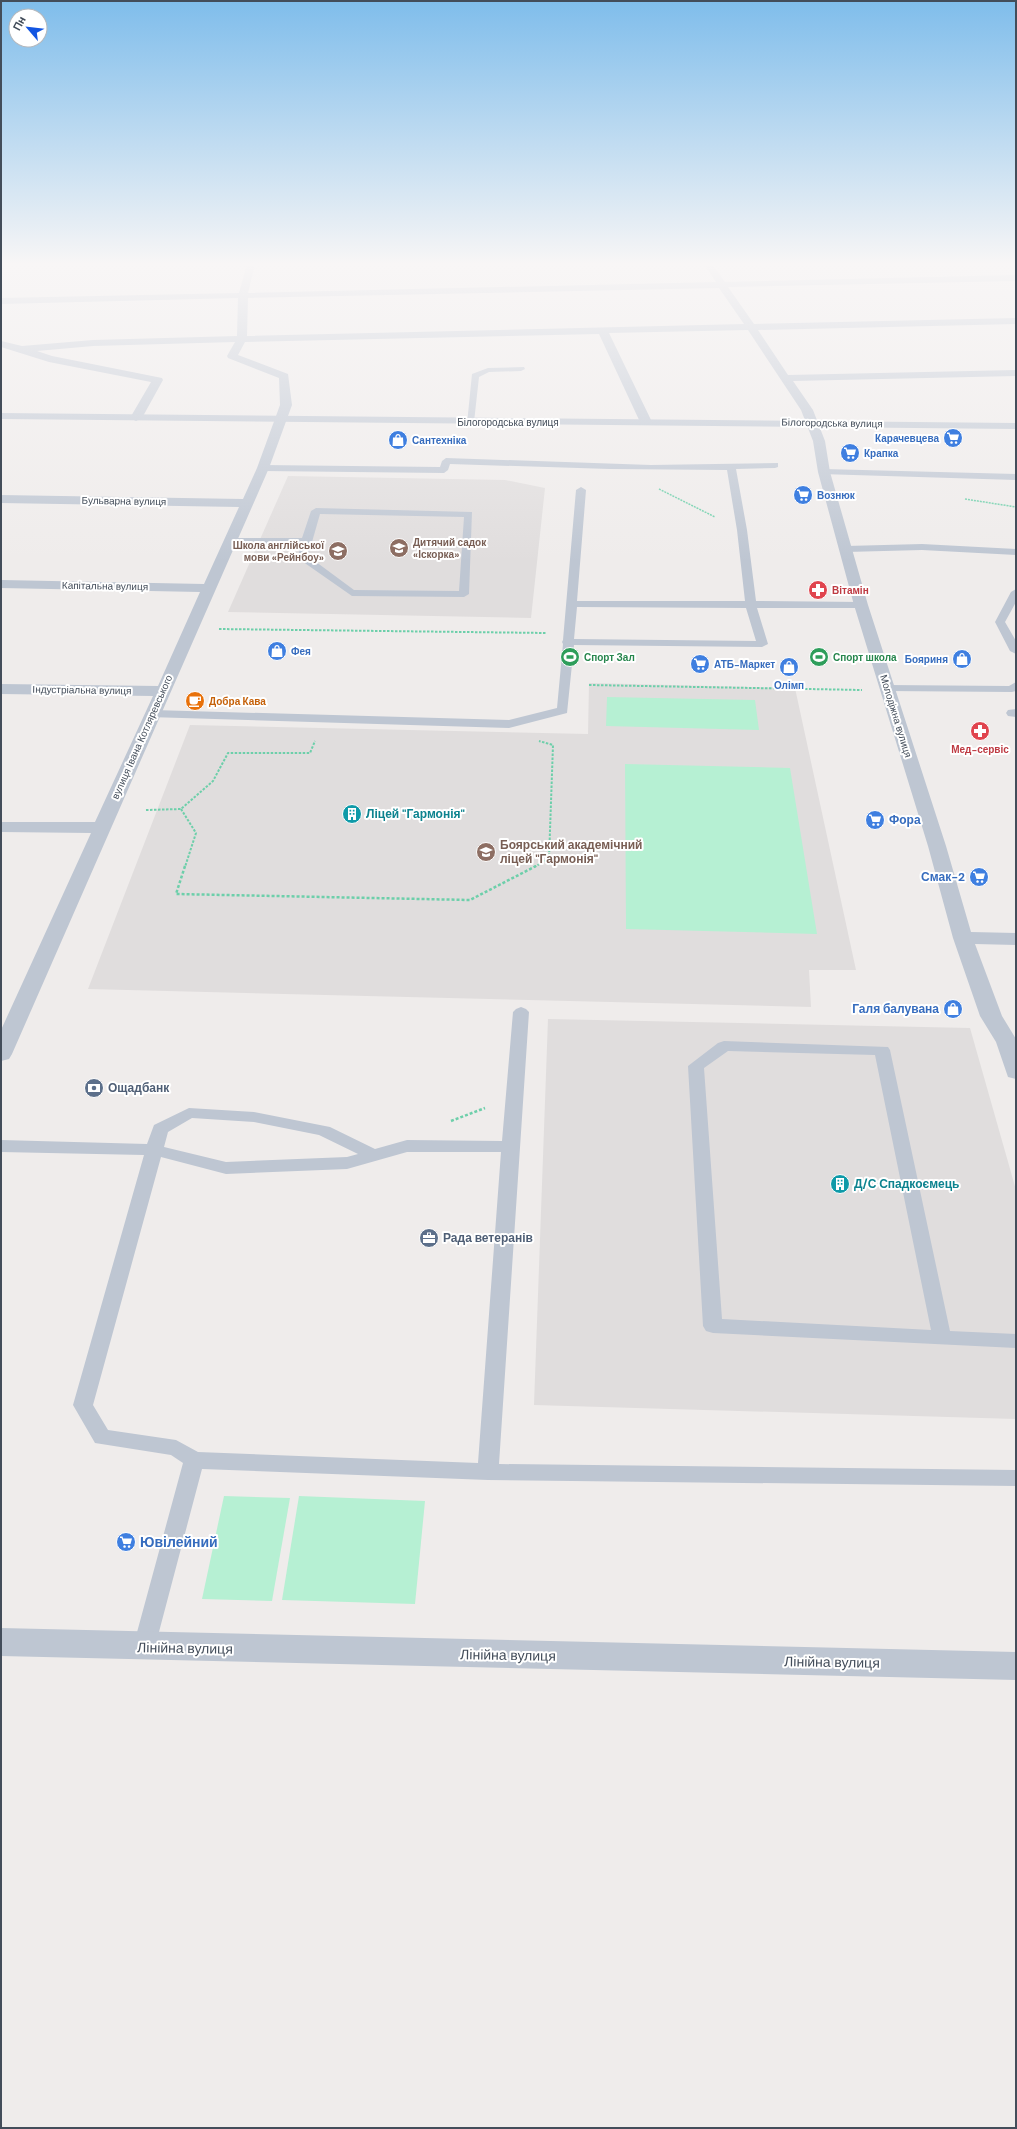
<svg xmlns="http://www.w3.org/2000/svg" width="1017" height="2129" viewBox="0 0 1017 2129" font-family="'DM Sans',sans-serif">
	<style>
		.education { fill: #e0dddd }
		.green { fill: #b6f0d3 }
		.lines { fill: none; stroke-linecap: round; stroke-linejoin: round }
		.path-far2 { stroke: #6dcfaa; stroke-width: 1.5; stroke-dasharray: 2 1; stroke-linecap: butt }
		.path-far1 { stroke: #6dcfaa; stroke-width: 2; stroke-dasharray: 2.5 1.5; stroke-linecap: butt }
		.path { stroke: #6dcfaa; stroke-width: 2.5; stroke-dasharray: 3 2; stroke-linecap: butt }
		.service { fill: #bec6d2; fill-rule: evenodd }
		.minor { fill: #bec6d2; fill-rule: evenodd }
		.tertiary { fill: #bec6d2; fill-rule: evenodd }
		.labels { text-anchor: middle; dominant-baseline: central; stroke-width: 4; stroke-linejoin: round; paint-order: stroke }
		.far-street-label { font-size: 10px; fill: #434d5a; stroke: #fff }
		.far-shop-label { font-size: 10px; font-weight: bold; fill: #366cbe; stroke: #fff; text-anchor: start }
		.far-education-label { font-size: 10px; font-weight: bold; fill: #785e54; stroke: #fff; text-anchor: start }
		.far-health-label { font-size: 10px; font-weight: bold; fill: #be3a42; stroke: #fff; text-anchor: start }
		.far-leisure-label { font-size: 10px; font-weight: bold; fill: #27864d; stroke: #fff; text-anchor: start }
		.far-food-label { font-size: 10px; font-weight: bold; fill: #c56008; stroke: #fff; text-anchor: start }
		.culture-label { font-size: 12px; font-weight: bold; fill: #0d838f; stroke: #fff; text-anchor: start }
		.shop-label { font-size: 12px; font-weight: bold; fill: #366cbe; stroke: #fff; text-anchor: end }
		.education-label { font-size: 12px; font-weight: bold; fill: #785e54; stroke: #fff; text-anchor: start }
		.service-label { font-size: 12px; font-weight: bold; fill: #4e5e75; stroke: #fff; text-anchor: start }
		.near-shop-label { font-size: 14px; font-weight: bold; fill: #366cbe; stroke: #fff; text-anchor: start }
		.near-street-label { font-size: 14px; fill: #434d5a; stroke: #fff }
	</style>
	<rect width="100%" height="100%" fill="#efeceb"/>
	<g class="education">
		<path d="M288 476 505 480 545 488 531 618 228 612Z"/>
		<path d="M589 683 795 688 856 970H809L811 1007 88 989 190 725 588 734Z"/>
		<path d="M548 1019 970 1028 1016 1190V1419L534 1405Z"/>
	</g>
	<g class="green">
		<path d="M607 697 755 700 759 730 606 726Z"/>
		<path d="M625 764 790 768 817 934 626 929Z"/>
		<path d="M224 1496 290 1498 272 1601 202 1599Z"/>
		<path d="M299 1496 425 1501 415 1604 282 1600Z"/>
	</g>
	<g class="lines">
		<g class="path-far2">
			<path d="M659 489 715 517"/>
			<path d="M965 499 1016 507"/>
		</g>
		<g class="path-far1">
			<path d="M219 629 546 633"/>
			<path d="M589 685 862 690"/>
			<path d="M181 809 196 833 185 867"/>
			<path d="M146 810 181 809 213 781 228 753H310L315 741"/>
			<path d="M534 867 549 859 553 745 539 741"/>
		</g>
		<g class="path">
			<path d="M185 866 176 894 470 900 536 866"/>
			<path d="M451 1121 485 1108"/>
		</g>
		<g class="service">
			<path d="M524 367 525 369 521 371 489 372 479 377 474 422 467 424 472 374 488 368Z"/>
			<path d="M446 458 651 465 778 463V467L775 468 736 469 747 530 756 601 861 602 866 605 861 608H757L768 644 762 647 574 645 567 713 509 728 149 717 147 714 153 710 509 720 557 708 563 644 562 642 563 640 576 490 581 487 586 490 577 601H745L737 530 727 470 610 469 450 464 448 470 444 473 263 471 259 468 263 465 440 467 442 461ZM577 607 746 608 756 641 574 639Z"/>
			<path d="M824 469 1016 474V480L821 474V470Z"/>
			<path d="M316 508 472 512 469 594 464 597 352 596 299 559 298 557 301 544H230L225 541 230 538H302L311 511ZM320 514 464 517 459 591 354 590 308 556Z"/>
			<path d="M922 544 1016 549V555L922 550 846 552 841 549 846 546Z"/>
			<path d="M1016 589V602L1005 622 1016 641V654L1010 651 995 622 1011 592Z"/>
			<path d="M1016 682V691L1012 692 887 691 881 688 887 685 1009 686Z"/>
			<path d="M1016 709V717L1008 716 1006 713 1008 710Z"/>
			<path d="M521 1007 526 1009 529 1012 499 1464 1016 1470V1486L488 1480 202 1469 155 1647 152 1654 144 1657 136 1654 133 1647 183 1463 171 1455 95 1443 73 1405 144 1155 1 1152V1140L147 1144 154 1125 189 1108 254 1112 330 1127 375 1149 407 1140 502 1141 513 1012 516 1009ZM192 1118 254 1122 319 1135 358 1154 347 1157 226 1162 164 1147 168 1132ZM407 1152H501L478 1463 198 1452 176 1440 108 1430 93 1405 161 1157 226 1174 347 1169Z"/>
			<path d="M724 1041 888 1047 890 1050 950 1331 1016 1334V1348L713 1333 706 1331 703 1326 688 1066 718 1043ZM728 1051 875 1055 931 1330 722 1319 704 1068Z"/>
		</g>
		<g class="minor">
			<path d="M247 264H255L248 293 716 282 704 264H712L725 282 1016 275V281L728 287 754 324 1016 318V324L758 330 788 375 1016 370V376L793 381 813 410 825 441 830 472 868 605 946 846 971 932 1016 933V945L975 944 1002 1016 1016 1039V1079L1008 1077 996 1042 980 1016 953 938 928 846 854 605 818 472 813 441 801 410 748 330 609 333 652 422 646 425 640 422 599 334 245 342 238 355 288 374 292 405 269 468 12 1054 9 1059 1 1061V1030L91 833 1 832V822H95L153 696 1 694V684L158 686 200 592 1 588V580L204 584 239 507 1 503V495L243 499 257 468 280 405 279 378 228 358 227 356 235 342 93 346 37 351 52 356 162 378 163 380 142 418 136 421 130 418 151 382 49 362 1 347V341L22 346 93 340 237 336 238 298 1 304V298L239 293ZM719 288 744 324 247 336 248 298Z"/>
			<path d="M1 1628 1016 1652V1680L1 1656Z"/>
		</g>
		<path class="tertiary" d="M1 413 1016 423V429L1 419Z"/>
	</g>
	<linearGradient id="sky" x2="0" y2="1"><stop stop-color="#7fbdeb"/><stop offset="0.47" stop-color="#f8f6f6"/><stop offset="1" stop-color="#f8f6f6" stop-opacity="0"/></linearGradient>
	<rect width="1017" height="562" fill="url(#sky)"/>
	<defs>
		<symbol id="supermarket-disc" viewBox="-11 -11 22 22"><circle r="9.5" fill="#3f7fe0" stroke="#fff"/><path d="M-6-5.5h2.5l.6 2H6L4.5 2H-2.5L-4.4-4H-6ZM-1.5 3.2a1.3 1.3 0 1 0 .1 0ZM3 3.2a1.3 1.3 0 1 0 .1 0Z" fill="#fff"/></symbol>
		<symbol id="shop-disc" viewBox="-11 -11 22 22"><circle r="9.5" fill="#3f7fe0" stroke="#fff"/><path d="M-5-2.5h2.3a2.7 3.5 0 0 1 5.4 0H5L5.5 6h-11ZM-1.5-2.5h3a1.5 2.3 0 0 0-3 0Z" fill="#fff"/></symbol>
		<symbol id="school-disc" viewBox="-11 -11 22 22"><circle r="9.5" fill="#8d6e63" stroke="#fff"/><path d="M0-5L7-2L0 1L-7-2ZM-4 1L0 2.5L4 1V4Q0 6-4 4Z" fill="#fff"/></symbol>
		<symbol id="pharmacy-disc" viewBox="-11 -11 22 22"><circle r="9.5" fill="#e0444e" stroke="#fff"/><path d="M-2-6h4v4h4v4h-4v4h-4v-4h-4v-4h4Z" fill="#fff"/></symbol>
		<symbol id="stadium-disc" viewBox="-11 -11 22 22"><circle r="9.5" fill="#2e9e5b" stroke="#fff"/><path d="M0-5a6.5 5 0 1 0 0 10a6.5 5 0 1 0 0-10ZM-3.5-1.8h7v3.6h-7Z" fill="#fff"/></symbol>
		<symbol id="cafe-disc" viewBox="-11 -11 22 22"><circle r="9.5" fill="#e8710a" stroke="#fff"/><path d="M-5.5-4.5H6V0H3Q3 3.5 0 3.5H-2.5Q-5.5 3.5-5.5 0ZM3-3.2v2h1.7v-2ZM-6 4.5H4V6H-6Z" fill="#fff"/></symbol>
		<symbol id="building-disc" viewBox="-11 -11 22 22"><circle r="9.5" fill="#0f9aa8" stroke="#fff"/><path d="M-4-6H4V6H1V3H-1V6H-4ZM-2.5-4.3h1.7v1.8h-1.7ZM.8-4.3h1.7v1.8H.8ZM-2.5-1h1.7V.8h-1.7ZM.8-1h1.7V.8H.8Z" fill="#fff"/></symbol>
		<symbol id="bank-disc" viewBox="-11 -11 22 22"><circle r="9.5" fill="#5c6f8a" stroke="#fff"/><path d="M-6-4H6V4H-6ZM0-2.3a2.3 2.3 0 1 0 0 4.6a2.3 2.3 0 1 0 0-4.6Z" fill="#fff"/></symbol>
		<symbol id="office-disc" viewBox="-11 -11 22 22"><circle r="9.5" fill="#5c6f8a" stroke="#fff"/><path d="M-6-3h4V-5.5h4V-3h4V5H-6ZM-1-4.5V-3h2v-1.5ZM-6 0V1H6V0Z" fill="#fff"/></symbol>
	</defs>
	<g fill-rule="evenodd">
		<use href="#supermarket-disc" x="942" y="427" width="22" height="22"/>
		<use href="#shop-disc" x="387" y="429" width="22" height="22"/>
		<use href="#supermarket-disc" x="839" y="442" width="22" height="22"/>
		<use href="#supermarket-disc" x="792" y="484" width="22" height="22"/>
		<use href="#school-disc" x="388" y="537" width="22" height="22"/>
		<use href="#school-disc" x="327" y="540" width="22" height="22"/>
		<use href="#pharmacy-disc" x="807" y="579" width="22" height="22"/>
		<use href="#shop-disc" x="266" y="640" width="22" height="22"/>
		<use href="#stadium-disc" x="559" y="646" width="22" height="22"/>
		<use href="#stadium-disc" x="808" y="646" width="22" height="22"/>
		<use href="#shop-disc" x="951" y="648" width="22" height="22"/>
		<use href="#supermarket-disc" x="689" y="653" width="22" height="22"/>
		<use href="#shop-disc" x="778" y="656" width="22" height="22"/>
		<use href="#cafe-disc" x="184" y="690" width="22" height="22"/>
		<use href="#pharmacy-disc" x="969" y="720" width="22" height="22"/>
		<use href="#building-disc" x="341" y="803" width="22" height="22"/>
		<use href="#supermarket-disc" x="864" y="809" width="22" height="22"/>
		<use href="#school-disc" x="475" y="841" width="22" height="22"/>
		<use href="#supermarket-disc" x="968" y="866" width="22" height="22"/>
		<use href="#shop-disc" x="942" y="998" width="22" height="22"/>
		<use href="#bank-disc" x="83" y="1077" width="22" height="22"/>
		<use href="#building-disc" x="829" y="1173" width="22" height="22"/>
		<use href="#office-disc" x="418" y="1227" width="22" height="22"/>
		<use href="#supermarket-disc" x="115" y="1531" width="22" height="22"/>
	</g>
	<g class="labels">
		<g class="far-street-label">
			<text x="508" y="422">Білогородська вулиця</text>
			<text transform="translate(832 423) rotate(1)">Білогородська вулиця</text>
			<text transform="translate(124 501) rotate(1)">Бульварна вулиця</text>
			<text transform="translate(105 586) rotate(1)">Капітальна вулиця</text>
			<text transform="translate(82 690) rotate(1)">Індустріальна вулиця</text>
			<text transform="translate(896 716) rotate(73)">Молодіжна вулиця</text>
			<text transform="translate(142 737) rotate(-66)">вулиця Івана Котляревського</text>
		</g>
		<g class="far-shop-label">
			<text x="939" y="438" text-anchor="end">Карачевцева</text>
			<text x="412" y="440">Сантехніка</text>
			<text x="864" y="453">Крапка</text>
			<text x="817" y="495">Вознюк</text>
			<text x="291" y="651">Фея</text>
			<text x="948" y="659" text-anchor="end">Бояриня</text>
			<text x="714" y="664">АТБ-Маркет</text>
			<text x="789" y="685" text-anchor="middle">Олімп</text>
		</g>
		<g class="far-education-label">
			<text x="413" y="542">Дитячий садок<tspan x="413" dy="12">«Іскорка»</tspan></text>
			<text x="324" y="545" text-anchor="end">Школа англійської<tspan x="324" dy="12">мови «Рейнбоу»</tspan></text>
		</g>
		<g class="far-health-label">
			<text x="832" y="590">Вітамін</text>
			<text x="980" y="749" text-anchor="middle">Мед-сервіс</text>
		</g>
		<g class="far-leisure-label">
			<text x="584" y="657">Спорт Зал</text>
			<text x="833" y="657">Спорт школа</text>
		</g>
		<g class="far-food-label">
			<text x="209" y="701">Добра Кава</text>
		</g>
		<g class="culture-label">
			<text x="366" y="814">Ліцей "Гармонія"</text>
			<text x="854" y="1184">Д/С Спадкоємець</text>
		</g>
		<g class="shop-label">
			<text x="889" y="820" text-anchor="start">Фора</text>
			<text x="965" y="877">Смак-2</text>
			<text x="939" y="1009">Галя балувана</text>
		</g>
		<g class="education-label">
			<text x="500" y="845">Боярський академічний<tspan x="500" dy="14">ліцей "Гармонія"</tspan></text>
		</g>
		<g class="service-label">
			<text x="108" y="1088">Ощадбанк</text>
			<text x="443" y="1238">Рада ветеранів</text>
		</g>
		<g class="near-shop-label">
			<text x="140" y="1542">Ювілейний</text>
		</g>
		<g class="near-street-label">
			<text transform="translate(185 1648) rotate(1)">Лінійна вулиця</text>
			<text transform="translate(508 1655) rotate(1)">Лінійна вулиця</text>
			<text transform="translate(832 1662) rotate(1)">Лінійна вулиця</text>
		</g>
	</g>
	<rect width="1017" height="2129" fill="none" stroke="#434d5a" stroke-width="4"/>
	<g transform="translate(28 28) rotate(298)"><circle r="19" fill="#ffffff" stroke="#b4b8bd"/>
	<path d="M0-3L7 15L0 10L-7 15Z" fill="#1255e2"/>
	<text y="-6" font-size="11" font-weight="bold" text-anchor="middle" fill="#434d5a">Пн</text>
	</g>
</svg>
